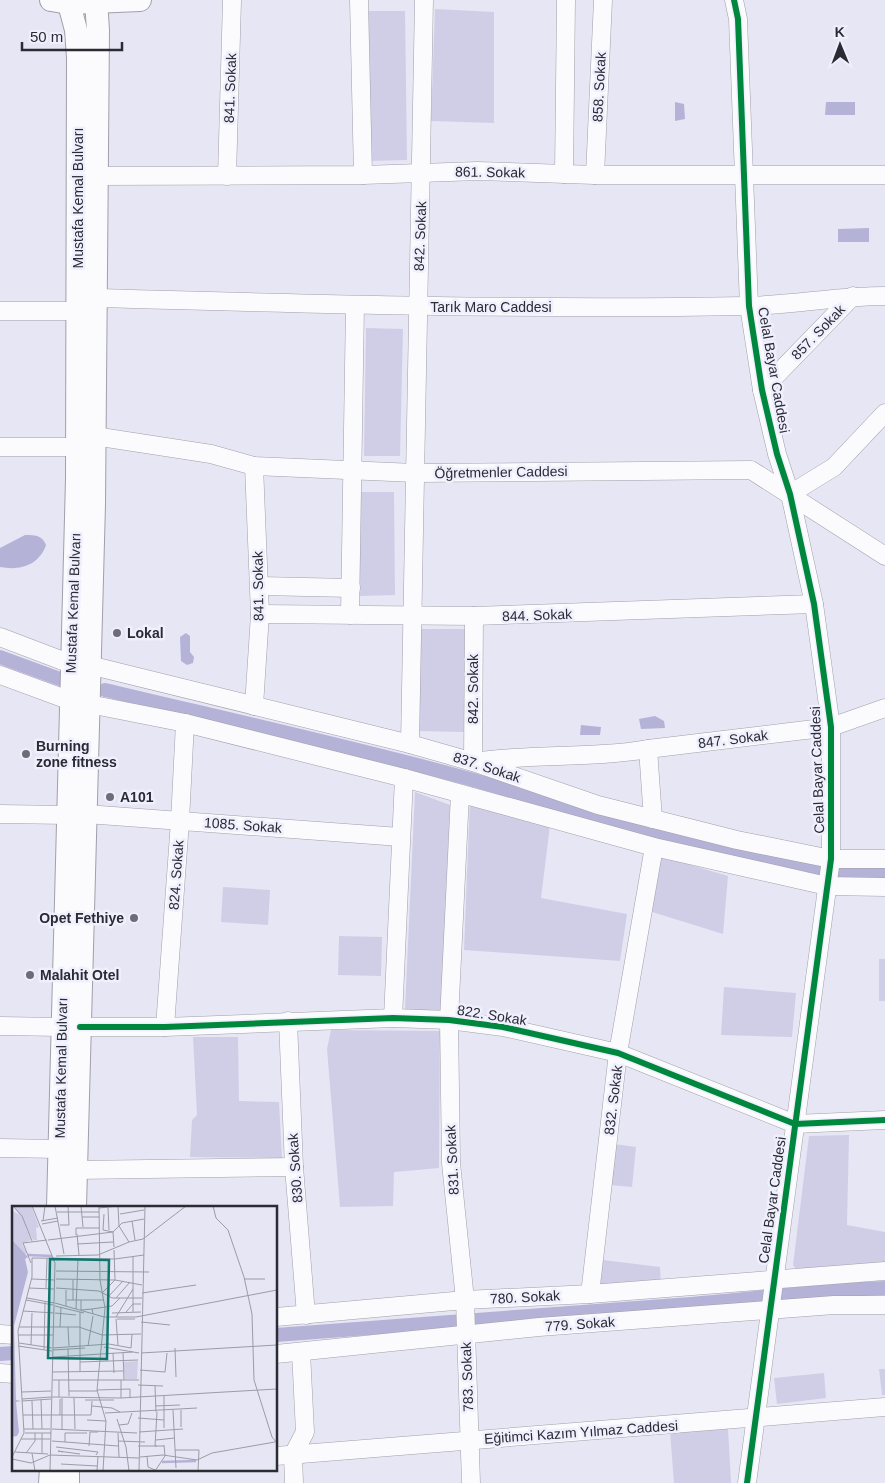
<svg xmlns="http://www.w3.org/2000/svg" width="885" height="1483" viewBox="0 0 885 1483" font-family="Arial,sans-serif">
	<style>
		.green { fill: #d0cee7 }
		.water { fill: #b5b2d8 }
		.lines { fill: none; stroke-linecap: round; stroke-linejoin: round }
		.canal { stroke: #b5b2d8; stroke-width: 14 }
		.minor-casing { stroke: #a09faa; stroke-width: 19 }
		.major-casing { stroke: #a09faa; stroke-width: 24 }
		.minor { stroke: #fbfbfd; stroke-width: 18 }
		.major { stroke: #fbfbfd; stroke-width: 22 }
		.cycleway-casing { stroke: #efeffe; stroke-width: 9 }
		.cycleway { stroke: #00873e; stroke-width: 6 }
		.poi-dot { fill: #6d6c77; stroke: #efeffe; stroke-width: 2 }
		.labels { text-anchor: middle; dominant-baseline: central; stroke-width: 5; stroke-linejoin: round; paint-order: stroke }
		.street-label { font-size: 14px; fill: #2b2b34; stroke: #efeffe }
		.poi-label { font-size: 14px; font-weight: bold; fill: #2b2b34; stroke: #efeffe; text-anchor: start }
		.inset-river { fill: none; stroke: #b5b2d8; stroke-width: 2.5 }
		.inset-road { fill: none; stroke: #9c9ba7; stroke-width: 1 }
		.view { fill: #0f766e; fill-opacity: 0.15; stroke: #0f766e; stroke-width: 2.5 }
		.inset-edge { fill: none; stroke: #2b2b34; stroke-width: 2.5 }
	</style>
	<rect width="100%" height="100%" fill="#e7e6f4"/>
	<g class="green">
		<path d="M435 9 494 12V123L431 121Z"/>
		<path d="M367 11H405L407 160 369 161Z"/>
		<path d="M366 328 403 329 400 456H364Z"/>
		<path d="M359 492H394L395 595 360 596Z"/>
		<path d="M418 629H466L465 732 417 731Z"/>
		<path d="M415 792 450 805 441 1014 405 1009Z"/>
		<path d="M470 800 550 825 541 898 627 914 620 961 464 950Z"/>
		<path d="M660 856 728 876 723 934 649 911Z"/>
		<path d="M223 887 270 890 268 925 221 922Z"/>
		<path d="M339 936 382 937 381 976 338 975Z"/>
		<rect x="879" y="959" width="6" height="42"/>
		<path d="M724 987 796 993 792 1037 721 1035Z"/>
		<path d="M331 1030 440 1031 439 1168 394 1172 393 1206 340 1207 327 1049Z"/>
		<path d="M193 1037H238L239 1101 279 1102 282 1158 190 1157 192 1120 197 1115Z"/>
		<path d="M849 1135 847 1225 885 1232V1264L800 1273 793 1265 809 1136Z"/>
		<path d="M614 1144 636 1147 632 1187 610 1185Z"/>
		<path d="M603 1260 660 1267 661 1284 600 1286Z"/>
		<path d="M879 1369H885V1395H882Z"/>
		<path d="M824 1373 826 1398 777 1404 774 1378Z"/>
		<path d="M728 1428 731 1483H674L670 1432Z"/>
	</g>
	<g class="water">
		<path d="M675 102 684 104 685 119 675 121Z"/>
		<path d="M826 102H855V115H825Z"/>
		<path d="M869 228V242H838V229Z"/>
		<path d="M25 535C35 535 42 535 46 545 39 565 20 571 0 567V548Z"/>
		<path d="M186 633 190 636V652L194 657 193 663 187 665 181 661 180 637Z"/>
		<path d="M655 716 664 721 665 728 641 729 639 719Z"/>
		<path d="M581 725 601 727 600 735H580Z"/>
	</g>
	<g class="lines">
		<g class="canal">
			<path d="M0 657 60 679"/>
			<path d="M105 690C227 719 349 746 470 779 605 817 743 873 885 873"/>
			<path d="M276 1335C410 1324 544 1316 677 1305 747 1300 815 1290 885 1288"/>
			<path d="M0 1354 14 1353"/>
		</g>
		<defs>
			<g id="minor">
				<path d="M359 0 363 175"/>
				<path d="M734 0 738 19 749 306 762 390 777 454 790 494 814 604 831 727V859L747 1483"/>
				<path d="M564 174 566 0"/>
				<path d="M595 175 603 0"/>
				<path d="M95 176 363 175 478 171 595 175H885"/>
				<path d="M227 176 232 0"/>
				<path d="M96 298C313 304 530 310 747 306 793 305 839 296 885 296"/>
				<path d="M0 311H79"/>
				<path d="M762 390 853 296"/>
				<path d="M94 436 211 454 254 466 415 473 751 470 885 556"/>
				<path d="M0 447H77"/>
				<path d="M254 466 260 614 254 706"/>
				<path d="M790 494 834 467 885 413"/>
				<path d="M260 586 351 588"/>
				<path d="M260 614 474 616 814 604"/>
				<path d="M350 615 355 305"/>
				<path d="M474 616 473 762C531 753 590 759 648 749"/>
				<path d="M0 637 71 664"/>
				<path d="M89 665 410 744 473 762 598 805 737 840 831 859H885"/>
				<path d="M0 675 71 701"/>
				<path d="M89 704 185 723 404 778 654 847 827 886 885 887"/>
				<path d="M410 744 424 0"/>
				<path d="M460 794 449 1020 451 1163 465 1300 471 1483"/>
				<path d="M0 814 68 815"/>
				<path d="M86 814 400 837"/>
				<path d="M653 819 648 749 831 727 885 708"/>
				<path d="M393 1018 404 778"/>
				<path d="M288 1021 294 1167 306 1315"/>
				<path d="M0 1026 62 1027"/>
				<path d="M80 1027H165L393 1018 449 1020 503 1027 618 1053 795 1124 885 1120"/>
				<path d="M165 1027 180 821 185 723"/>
				<path d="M0 1148 59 1149"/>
				<path d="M76 1170 294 1167"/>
				<path d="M590 1294 618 1053 654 847"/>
				<path d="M276 1317 465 1300 590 1294 885 1271"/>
				<path d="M0 1334 14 1335"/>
				<path d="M276 1354 539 1327 834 1305H885"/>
				<path d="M0 1373 14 1374"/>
				<path d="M276 1456 885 1407"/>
				<path d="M294 1483 293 1455 305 1432 301 1352"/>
			</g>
			<g id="major">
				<path d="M51 0 69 3 140 0"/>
				<path d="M58 1207 77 479 78 57 76 30 68 0"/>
				<path d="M75 1207 94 504 98 30 96 0"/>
				<path d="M50 1483 51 1469"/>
				<path d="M68 1483V1469"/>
			</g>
		</defs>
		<use href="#minor" class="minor-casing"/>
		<use href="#major" class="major-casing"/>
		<use href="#minor" class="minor"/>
		<use href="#major" class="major"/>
		<defs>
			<g id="cycleway">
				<path d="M734 0 738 19 749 306 762 390 777 454 790 494 814 604 831 727V859L747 1483"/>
				<path d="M80 1027H165L393 1018 449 1020 503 1027 618 1053 795 1124 885 1120"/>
			</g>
		</defs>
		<use href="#cycleway" class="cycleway-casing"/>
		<use href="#cycleway" class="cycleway"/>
	</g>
	<g class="poi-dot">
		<circle cx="117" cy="633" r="5"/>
		<circle cx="26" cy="754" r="5"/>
		<circle cx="110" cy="797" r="5"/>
		<circle cx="134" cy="918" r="5"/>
		<circle cx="30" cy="975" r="5"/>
	</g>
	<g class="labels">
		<g class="street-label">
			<text transform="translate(599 87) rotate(-87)">858. Sokak</text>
			<text transform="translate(230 88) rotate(-88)">841. Sokak</text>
			<text transform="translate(490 172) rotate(1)">861. Sokak</text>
			<text transform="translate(78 198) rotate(-90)">Mustafa Kemal Bulvarı</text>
			<text transform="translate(420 236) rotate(-88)">842. Sokak</text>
			<text x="491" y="307">Tarık Maro Caddesi</text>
			<text transform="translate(818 332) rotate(-46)">857. Sokak</text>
			<text transform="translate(774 370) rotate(80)">Celal Bayar Caddesi</text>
			<text transform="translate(501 472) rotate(-1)">Öğretmenler Caddesi</text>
			<text transform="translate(258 586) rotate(-91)">841. Sokak</text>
			<text transform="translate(73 603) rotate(-88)">Mustafa Kemal Bulvarı</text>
			<text transform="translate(537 615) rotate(-2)">844. Sokak</text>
			<text transform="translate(473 689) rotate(-90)">842. Sokak</text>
			<text transform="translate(733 739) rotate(-7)">847. Sokak</text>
			<text transform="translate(487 767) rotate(18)">837. Sokak</text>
			<text transform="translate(817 770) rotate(-92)">Celal Bayar Caddesi</text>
			<text transform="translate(243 825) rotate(4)">1085. Sokak</text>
			<text transform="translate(176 875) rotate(-86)">824. Sokak</text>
			<text transform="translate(492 1015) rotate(9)">822. Sokak</text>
			<text transform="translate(61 1068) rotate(-89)">Mustafa Kemal Bulvarı</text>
			<text transform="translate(613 1100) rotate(-83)">832. Sokak</text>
			<text transform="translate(452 1160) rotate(-93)">831. Sokak</text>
			<text transform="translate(295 1168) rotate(-94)">830. Sokak</text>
			<text transform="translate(772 1200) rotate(-82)">Celal Bayar Caddesi</text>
			<text transform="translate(525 1297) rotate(-3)">780. Sokak</text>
			<text transform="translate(580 1324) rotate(-4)">779. Sokak</text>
			<text transform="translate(467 1377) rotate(-92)">783. Sokak</text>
			<text transform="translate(581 1432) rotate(-4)">Eğitimci Kazım Yılmaz Caddesi</text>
		</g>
		<g class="poi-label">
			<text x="127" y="633">Lokal</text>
			<text x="36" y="746">Burning<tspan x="36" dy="16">zone fitness</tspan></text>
			<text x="120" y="797">A101</text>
			<text x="124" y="918" text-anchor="end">Opet Fethiye</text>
			<text x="40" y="975">Malahit Otel</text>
		</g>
	</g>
	<g transform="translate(12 1206)">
		<rect width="265" height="265" fill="#e7e6f4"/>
		<path d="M2 0H19L27 21 24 22 25 34H21ZM0 4 9 10 19 34 10 38 15 47 11 49 0 34ZM126 155 125 173H113L111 156Z" fill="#d0cee7"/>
		<path d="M0 34 16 51 13 53 16 66 2 120 4 194 9 195 4 196 7 226 5 230 0 231Z" fill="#b5b2d8"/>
		<path class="inset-river" d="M16 49 40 50M150 256 184 255"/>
		<path class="inset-road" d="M1 0 10 10 20 35M20 0 43 57 38 265M43 0 52 48M69 0 71 21M87 0 88 74 93 102 85 184 94 215 91 265M106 0 107 20 117 36M201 0 204 12 216 24 232 71 240 108 242 174 260 231 265 237M87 2 106 0M96 2 97 24M45 6H87M92 8 91 24 101 26 102 41M108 8 132 4M70 11H87M29 15 46 12M31 15 33 0M120 15 123 34M30 18 46 15M48 19H57L56 0M65 28 67 49M64 29V22H87M36 34 101 26 110 17 132 13M65 38 101 36M44 50 86 49 117 36 131 33 174 0M19 57 11 37 35 34M44 65 137 66M20 73 43 74M44 73 103 74 130 79M232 73H253M17 82 42 83M34 82 35 52M44 82 87 85 100 92H130M90 87 103 74 102 44M130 87 184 79M96 91 111 75M15 92 42 97M104 92 118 76M14 94 41 99M55 94H92M61 94V74M69 94V104L80 103M43 97 92 111H124L265 84M43 100 72 107M54 100V84M64 103 66 53M11 105 42 107M68 106V166M114 106 121 98H129M121 106V51M43 107 64 109M100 107 129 106M81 108 80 103 100 100 108 92M104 111 121 83M104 113 106 139M105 113H123M129 116 158 119M7 121H41M42 121H67L90 129 129 128M48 121 49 101M56 121 57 140M6 129H41M7 137 40 142M19 139 20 107M6 140 40 145M76 140 81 110M92 141 127 147M41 142 97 138 119 142 120 128M163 142 164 171M56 143 57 190M32 144 33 96M41 144 73 142M111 146 112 174M101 147 102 167M129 147 265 139M41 151 121 146M68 156 126 154M128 164 153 166 155 147M40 166 111 165M41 174H127M47 174V191M126 179 151 180M143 180 144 206M85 184 118 183V192M57 185H85M10 186 39 185M40 191 109 192 265 183M62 192 63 223M109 192V174M10 193 39 191M48 193V209M29 194 30 223M73 194H102M10 195 39 193M20 195 21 223M80 200 100 202 108 206M143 200 168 199M161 204 164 262M169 204V221M145 206 143 240H152M93 207 185 202M11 209H79L80 195M126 212 152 214M105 213 114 241 117 265M75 214 94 215M107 219 116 218 120 207M152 222V190M12 223H38M40 223 125 227M50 223V192M127 226 171 223M13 227H39M106 227 107 251M9 233H38M144 234 163 232M40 235 106 240M106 235 133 236M53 236V227H75M77 240 78 226H86M126 240H145M44 241 86 246 84 249M163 244H187L186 265M3 246 36 248M51 246 46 245 68 248M14 247 23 235V227M20 247 23 265M30 247V227M135 250 136 261 143 264M0 251 12 227 6 125 20 71V52L103 53 132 49M128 251 151 249 185 254 200 247 263 236M0 253 19 257 38 249 127 252M49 258 85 260M85 265 86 250M127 265 133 0M143 265 153 250 152 239"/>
		<path class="view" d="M38 53 97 54 95 153 36 152Z"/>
		<rect width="265" height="265" class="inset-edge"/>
	</g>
	<g transform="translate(840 45) rotate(359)" stroke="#efeffe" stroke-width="4" paint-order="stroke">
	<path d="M0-4L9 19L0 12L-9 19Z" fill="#2b2b34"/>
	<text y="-8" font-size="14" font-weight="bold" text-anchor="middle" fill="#2b2b34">K</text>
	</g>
	<path d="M22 42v8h100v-8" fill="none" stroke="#2b2b34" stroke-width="2.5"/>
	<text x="30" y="42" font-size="15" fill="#2b2b34" stroke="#efeffe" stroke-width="4" paint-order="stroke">50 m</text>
</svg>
